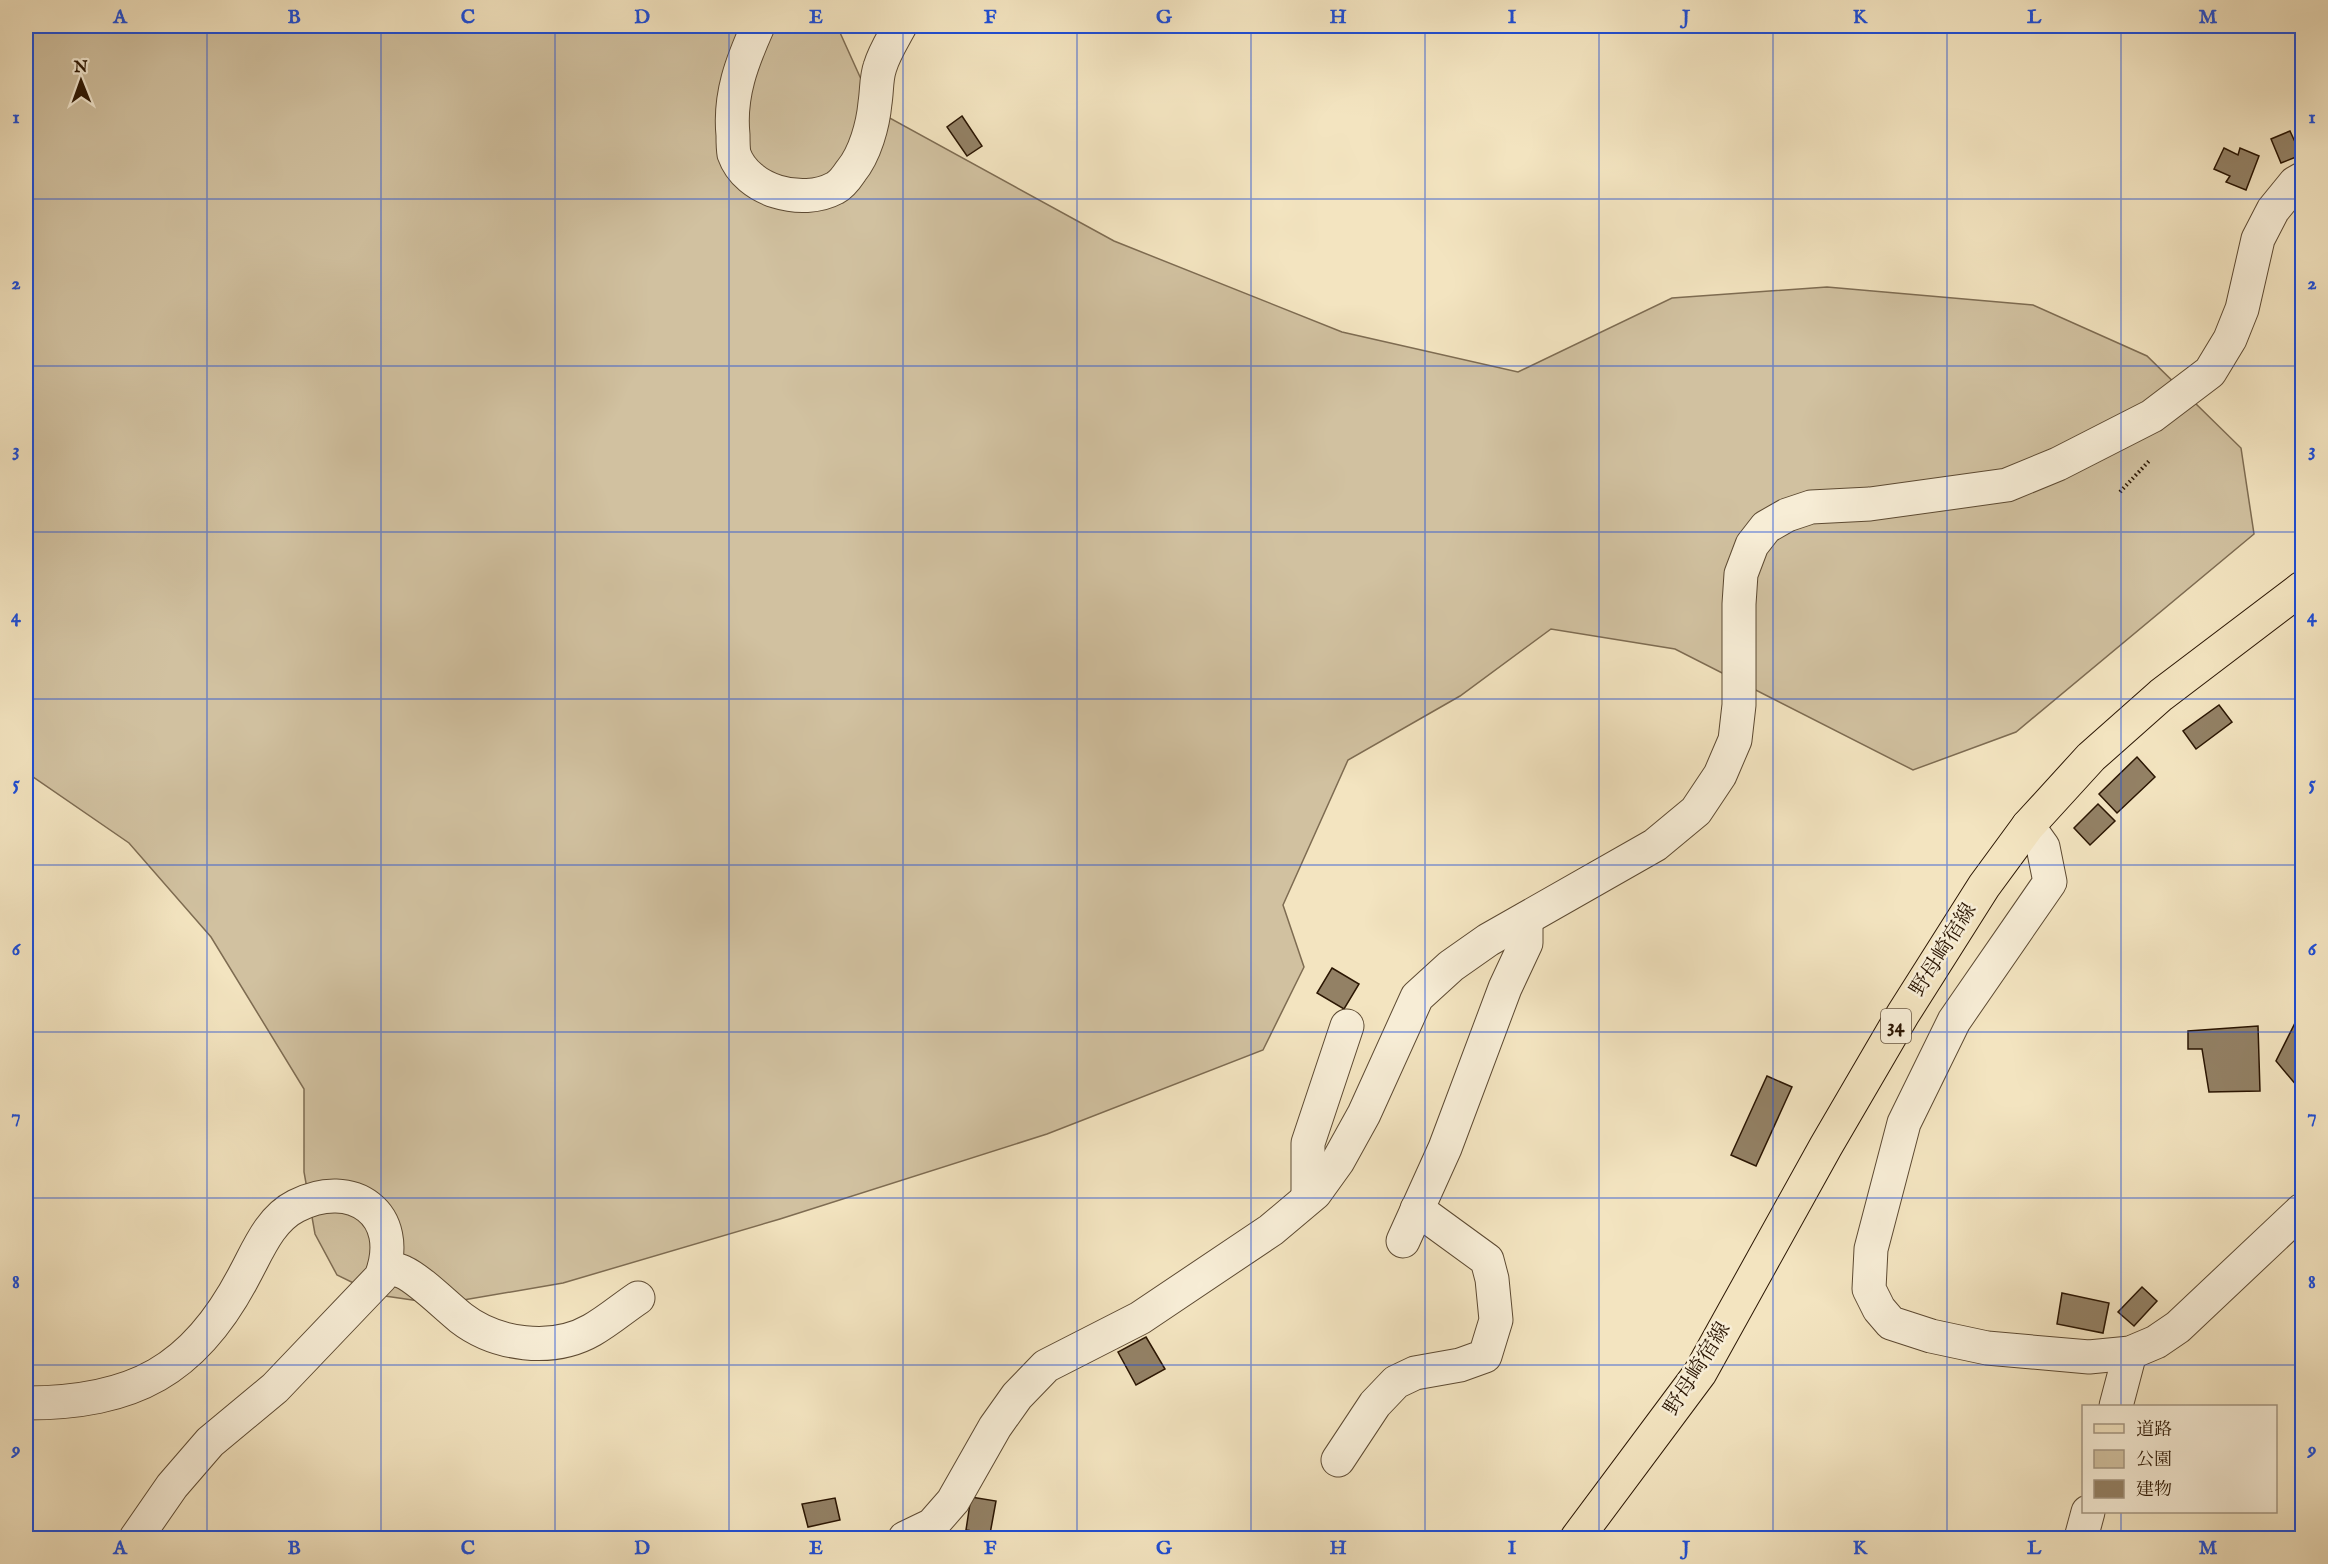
<svg xmlns="http://www.w3.org/2000/svg" width="2328" height="1564" viewBox="0 0 2328 1564" font-family="'IM FELL English','Noto Serif JP',serif">
	<style>
		.green { fill: #d1c1a0; stroke: #7e6c52; stroke-width: 1.5 }
		.building { fill: #938165; stroke: #2b1603; stroke-width: 1.5 }
		.lines { fill: none; stroke-linecap: round; stroke-linejoin: round }
		.minor-casing { stroke: #5d4a32; stroke-width: 35 }
		.major-casing { stroke: #2b1603; stroke-width: 35 }
		.path { stroke: #2b1603; stroke-width: 4; stroke-dasharray: 1.5 3; stroke-linecap: butt }
		.minor { stroke: #f7edd6; stroke-width: 33 }
		.major { stroke: #f3e4c0; stroke-width: 33 }
		.grid { fill: none; stroke: #1d4ed8; stroke-width: 1.5; stroke-opacity: 0.55 }
		.labels { text-anchor: middle; dominant-baseline: central; stroke-width: 5; stroke-linejoin: round; paint-order: stroke }
		.shield { fill: #f7edd6; stroke: #685642; stroke-width: 1.5 }
		.shield-label { font-size: 20px; font-weight: bold; fill: #2b1603 }
		.street-label { font-size: 21px; fill: #2b1603; stroke: #f7edd6 }
		.neatline { fill: none; stroke: #1d4ed8; stroke-width: 2 }
		.grid-label { font-size: 20px; text-anchor: middle; font-weight: bold; fill: #1d4ed8 }
	</style>
	<rect width="100%" height="100%" fill="#f3e4c0"/>
	<filter id="stains"><feTurbulence type="fractalNoise" baseFrequency=".00333" numOctaves="4"/><feColorMatrix values="0 0 0 0 .2 0 0 0 0 .09 0 0 0 0 .02 0 0 0 .5 -.17"/></filter>
	<radialGradient id="worn" r=".72"><stop offset=".6" stop-color="#630" stop-opacity="0"/><stop offset="1" stop-color="#630" stop-opacity=".3"/></radialGradient>
	<path class="green" d="M26 26H837L875 110 1114 241 1342 332 1518 372 1672 298 1827 287 2033 305 2147 356 2241 448 2254 534 2016 732 1913 770 1675 649 1551 629 1460 696 1348 760 1283 905 1304 967 1263 1050 1047 1134 780 1219 563 1283 440 1304 378 1295 337 1275 315 1234 304 1172V1089L211 937 129 843 26 772Z"/>
	<g class="building">
		<path d="M962 116 982 146 967 156 947 127Z"/>
		<path d="M2290 131 2301 155 2281 163 2271 139Z"/>
		<path d="M2224 148 2238 155 2240 148 2259 156 2246 190 2226 182 2230 176 2214 169Z"/>
		<path d="M2219 705 2232 722 2196 749 2183 731Z"/>
		<path d="M2137 757 2155 777 2117 813 2099 794Z"/>
		<path d="M2098 804 2115 821 2090 845 2074 828Z"/>
		<path d="M1332 968 1359 984 1344 1009 1317 993Z"/>
		<path d="M2298 1017 2302 1021V1092L2276 1061Z"/>
		<path d="M2258 1026 2260 1091 2209 1092 2202 1049H2188V1031Z"/>
		<path d="M1767 1076 1792 1087 1756 1166 1731 1155Z"/>
		<path d="M2142 1287 2157 1301 2134 1326 2118 1312Z"/>
		<path d="M2062 1293 2109 1303 2103 1333 2057 1324Z"/>
		<path d="M1146 1337 1165 1369 1136 1385 1118 1352Z"/>
		<path d="M971 1497 996 1501 990 1534 966 1530Z"/>
		<path d="M835 1498 840 1520 808 1527 802 1504Z"/>
	</g>
	<g class="lines">
		<defs>
			<g id="minor">
				<path d="M758 26C742 62 729 95 733 135 733 141 733 148 734 154 747 191 802 206 835 188 841 185 847 177 851 171 865 154 873 125 875 103 877 91 876 78 880 67 884 53 893 39 900 26"/>
				<path d="M2028 826 2043 847 2050 882 1954 1021 1904 1123 1871 1249 1869 1289 1879 1309 1891 1323 1931 1336 1987 1348 2089 1357 2130 1353 2156 1342 2178 1327 2302 1210"/>
				<path d="M1308 1198V1143L1347 1026"/>
				<path d="M1403 1241 1445 1148 1505 988 1526 943V919"/>
				<path d="M385 1266C391 1268 397 1269 403 1272 419 1279 446 1306 461 1318 496 1345 552 1353 592 1330 608 1321 623 1308 638 1298"/>
				<path d="M26 1403C133 1403 195 1371 245 1274 258 1250 270 1219 296 1206 352 1177 405 1214 381 1277L275 1388 210 1442 172 1486 136 1538"/>
				<path d="M2116 1406 2130 1353"/>
				<path d="M1338 1460 1375 1404 1396 1382 1415 1373 1460 1365 1485 1356 1496 1320 1492 1279 1487 1260 1417 1209"/>
				<path d="M905 1538 932 1525 953 1501 995 1427 1017 1396 1046 1366 1140 1318 1271 1230 1315 1193 1338 1161 1364 1114 1417 997 1451 966 1488 940 1655 845 1696 811 1720 775 1735 740 1739 705V604L1741 574 1752 545 1766 527 1787 515 1811 507 1870 504 2007 485 2058 464 2152 416 2210 372 2230 339 2242 309 2258 239 2273 210 2295 183 2302 179"/>
				<path d="M2081 1538 2088 1512"/>
			</g>
			<path id="major" d="M1577 1538 1700 1373 1826 1146 1903 1014 1984 886 2028 826 2091 757 2161 695 2302 588"/>
		</defs>
		<use href="#minor" class="minor-casing"/>
		<use href="#major" class="major-casing"/>
		<path class="path" d="M2120 492 2150 460"/>
		<use href="#minor" class="minor"/>
		<use href="#major" class="major"/>
	</g>
	<path class="grid" d="M207 26V1538M381 26V1538M555 26V1538M729 26V1538M903 26V1538M1077 26V1538M1251 26V1538M1425 26V1538M1599 26V1538M1773 26V1538M1947 26V1538M2121 26V1406M26 199H2302M26 366H2302M26 532H2302M26 699H2302M26 865H2302M26 1032H2302M26 1198H2302M26 1365H2302M2121 1512V1538"/>
	<g class="labels">
		<rect class="shield" x="1881" y="1009" width="30" height="34" rx="4.5"/>
		<g class="shield-label">
			<text x="1896" y="1026">34</text>
		</g>
		<g class="street-label">
			<text transform="translate(1944 950) rotate(-58)">野母崎宿線</text>
			<text transform="translate(1698 1369) rotate(-58)">野母崎宿線</text>
		</g>
	</g>
	<rect width="2328" height="1564" fill="none" stroke="#f3e4c0" stroke-width="66"/>
	<rect x="2082" y="1405" width="195" height="108" fill="#f7edd6" stroke="#a59782" stroke-width="1.5"/>
	<rect x="2094" y="1424" width="30" height="9" fill="#f3e4c0" stroke="#a59782" stroke-width="1.5"/>
	<text x="2136" y="1435" font-size="18" fill="#2b1603">道路</text>
	<rect x="2094" y="1450" width="30" height="18" fill="#d1c1a0" stroke="#a59782" stroke-width="1.5"/>
	<text x="2136" y="1465" font-size="18" fill="#2b1603">公園</text>
	<rect x="2094" y="1480" width="30" height="18" fill="#938165" stroke="#a59782" stroke-width="1.5"/>
	<text x="2136" y="1495" font-size="18" fill="#2b1603">建物</text>
	<g transform="translate(81 81) rotate(359)" stroke="#f7edd6" stroke-width="4.5" paint-order="stroke">
	<path d="M0-4.5L10 22L0 15L-10 22Z" fill="#2b1603"/>
	<text y="-9" font-size="16" font-weight="bold" text-anchor="middle" fill="#2b1603">N</text>
	</g>
	<rect x="33" y="33" width="2262" height="1498" class="neatline"/>
	<g class="grid-label">
		<text x="120" y="23">A</text>
		<text x="294" y="23">B</text>
		<text x="468" y="23">C</text>
		<text x="642" y="23">D</text>
		<text x="816" y="23">E</text>
		<text x="990" y="23">F</text>
		<text x="1164" y="23">G</text>
		<text x="1338" y="23">H</text>
		<text x="1512" y="23">I</text>
		<text x="1686" y="23">J</text>
		<text x="1860" y="23">K</text>
		<text x="2034" y="23">L</text>
		<text x="2208" y="23">M</text>
		<text x="16" y="123">1</text>
		<text x="2312" y="123">1</text>
		<text x="16" y="289">2</text>
		<text x="2312" y="289">2</text>
		<text x="16" y="456">3</text>
		<text x="2312" y="456">3</text>
		<text x="16" y="622">4</text>
		<text x="2312" y="622">4</text>
		<text x="16" y="789">5</text>
		<text x="2312" y="789">5</text>
		<text x="16" y="955">6</text>
		<text x="2312" y="955">6</text>
		<text x="16" y="1122">7</text>
		<text x="2312" y="1122">7</text>
		<text x="16" y="1288">8</text>
		<text x="2312" y="1288">8</text>
		<text x="16" y="1455">9</text>
		<text x="2312" y="1455">9</text>
		<text x="120" y="1554">A</text>
		<text x="294" y="1554">B</text>
		<text x="468" y="1554">C</text>
		<text x="642" y="1554">D</text>
		<text x="816" y="1554">E</text>
		<text x="990" y="1554">F</text>
		<text x="1164" y="1554">G</text>
		<text x="1338" y="1554">H</text>
		<text x="1512" y="1554">I</text>
		<text x="1686" y="1554">J</text>
		<text x="1860" y="1554">K</text>
		<text x="2034" y="1554">L</text>
		<text x="2208" y="1554">M</text>
	</g>
	<rect width="100%" height="100%" filter="url(#stains)"/>
	<rect width="100%" height="100%" fill="url(#worn)"/>
</svg>
